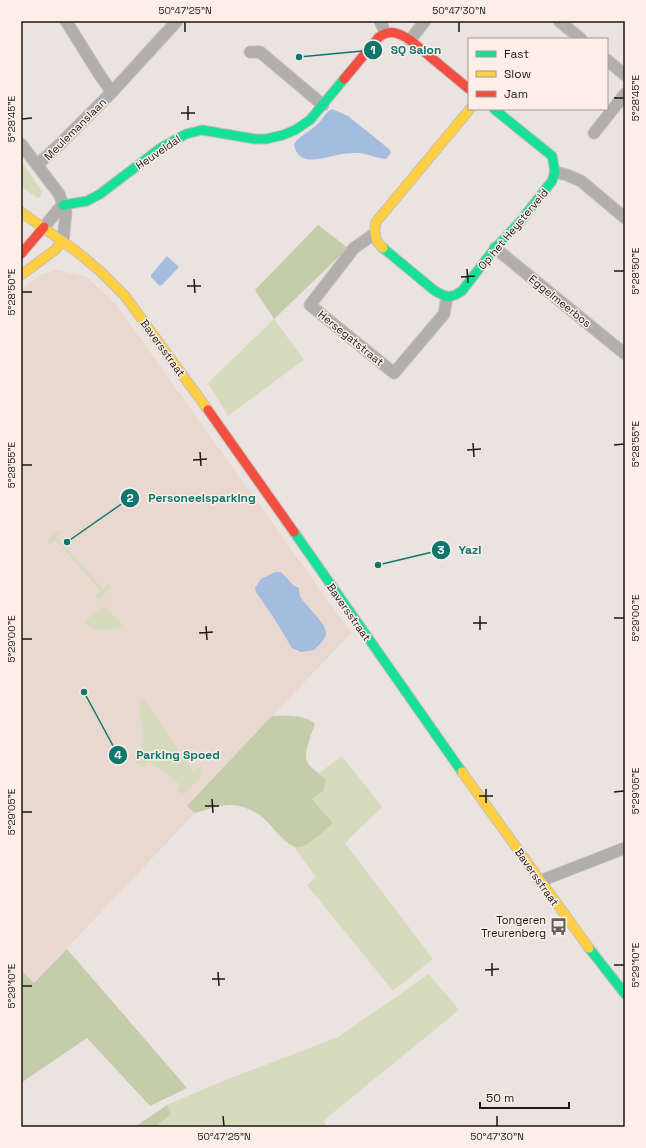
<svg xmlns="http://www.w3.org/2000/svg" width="646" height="1148" viewBox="0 0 646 1148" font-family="'Space Grotesk',sans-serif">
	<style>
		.built { fill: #e8d8cf }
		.green { fill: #d6dbbe }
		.forest { fill: #c4cca9 }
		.water { fill: #a4bcde }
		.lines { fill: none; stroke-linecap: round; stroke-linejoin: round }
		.street-casing { stroke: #c5bfbb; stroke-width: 13 }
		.fast-casing { stroke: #c5bfbb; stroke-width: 11 }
		.slow-casing { stroke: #c5bfbb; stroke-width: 11 }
		.jam-casing { stroke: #c5bfbb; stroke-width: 11 }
		.street { stroke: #b1aeae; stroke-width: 11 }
		.fast { stroke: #16e098; stroke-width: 9 }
		.slow { stroke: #ffcf43; stroke-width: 9 }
		.jam { stroke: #f24e42; stroke-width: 9 }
		.ticks { fill: none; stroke: #1c1815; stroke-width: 1.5 }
		.labels { text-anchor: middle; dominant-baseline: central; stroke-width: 3; stroke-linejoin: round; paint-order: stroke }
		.street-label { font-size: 11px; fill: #1c1815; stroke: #fdefe7 }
		.poi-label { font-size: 11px; fill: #1c1815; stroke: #fdefe7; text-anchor: end }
		.leader { fill: none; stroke: #0f766e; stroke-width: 1.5 }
		.callout-dot { fill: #0f766e; stroke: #fdefe7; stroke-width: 1.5 }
		.mark-label { font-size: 12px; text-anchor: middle; font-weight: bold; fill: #fff }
		.callout-label { font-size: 12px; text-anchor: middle; font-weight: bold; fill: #0f766e; stroke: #fdefe7; stroke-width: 3; stroke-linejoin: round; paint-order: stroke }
		.neatline { fill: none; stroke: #1c1815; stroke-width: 1.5 }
		.ticks-label { font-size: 10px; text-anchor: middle; fill: #1c1815 }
	</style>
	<rect width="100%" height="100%" fill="#ebe3df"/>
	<path class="built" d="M57 270 87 277 115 303 351 633 187 806 195 813 34 983 21 970V290L40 275Z"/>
	<g class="green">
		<path d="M21 161 42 191 41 196 39 198 36 197 21 186Z"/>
		<path d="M274 319 304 360 228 416 208 383Z"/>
		<path d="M57 531H62L56 537 103 589 109 584V589L100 599 95 598 101 591 55 539 49 545 47 541Z"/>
		<path d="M104 606 123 626C109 631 95 633 84 622Z"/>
		<path d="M143 698 194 772 201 766 203 769 202 775 184 794 177 792 181 785 149 761 144 768 136 762 135 759 141 758 144 754 141 752 144 749 141 746 143 743 140 739 143 736 141 733 143 730 140 727 143 724 139 719 142 716 139 713 141 711 138 708 141 706 138 702Z"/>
		<path d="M342 756 382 807 345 843 433 959 393 991 307 885 316 877 294 847H301L312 799 326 779 319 773Z"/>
		<path d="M429 974 459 1010 323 1121 328 1127H155L171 1114 167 1105 223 1081 338 1037Z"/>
	</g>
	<g class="forest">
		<path d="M318 225 348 248 274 319 255 290Z"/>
		<path d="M272 716C286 716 304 714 315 724 312 733 303 753 307 762 311 769 320 774 326 779L324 790 312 799 333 823C324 830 310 845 300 847 286 849 271 823 260 815 252 810 241 805 231 805 219 805 206 810 195 813L187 806Z"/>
		<path d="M67 949 187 1088 150 1106 87 1038 21 1083V970L34 983Z"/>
		<path d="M167 1105 171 1114 155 1127H135Z"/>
	</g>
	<g class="water">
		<path d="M332 109 348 116 389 149 391 153 386 159C376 158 368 154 359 153 354 153 348 153 343 154 326 156 298 170 294 144 299 136 311 131 319 123 323 118 326 112 332 109Z"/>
		<path d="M167 256 179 267 162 285 160 286 151 277V275Z"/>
		<path d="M275 572H281L294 586 299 588C299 591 299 593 300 596 306 607 328 624 326 635 324 641 318 646 314 650L301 652 292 648 272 615 256 592 255 588 261 579Z"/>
	</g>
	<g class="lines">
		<defs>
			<g id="street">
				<path d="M66 21 101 77 112 92"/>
				<path d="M380 21 385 32"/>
				<path d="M559 21 581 39"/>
				<path d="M410 40 425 21"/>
				<path d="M250 52H260L323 105"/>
				<path d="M607 60 625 75"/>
				<path d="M594 133 625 94"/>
				<path d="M21 144 59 194 66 212 63 241"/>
				<path d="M37 165 60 144 112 92 177 21"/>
				<path d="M555 172 567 175 581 181 625 218"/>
				<path d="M44 227 58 210 63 205"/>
				<path d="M374 234 354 248 310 305 394 373 444 314 447 297"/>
				<path d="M495 248 625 354"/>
				<path d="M540 881 625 848"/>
			</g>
			<g id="fast">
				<path d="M63 205 87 201 100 194 162 147 186 134 202 130 255 139H266L283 135 295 130 310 120 344 79"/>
				<path d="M383 248 435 291 447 297 455 295 462 291 495 248 519 223 552 181 555 172 552 156 494 109"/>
				<path d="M294 532 462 772"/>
				<path d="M589 948 625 994"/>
			</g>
			<g id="slow">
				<path d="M21 212 76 251 101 272 125 296 208 410"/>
				<path d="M383 248C374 241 374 232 376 222L470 109"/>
				<path d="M21 275 55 250 63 241"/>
				<path d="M462 772 589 948"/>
			</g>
			<g id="jam">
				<path d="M344 79 379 37C391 29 399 33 410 40L469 89"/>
				<path d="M21 254 44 227"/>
				<path d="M208 410 294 532"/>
			</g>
		</defs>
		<use href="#street" class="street-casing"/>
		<use href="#fast" class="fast-casing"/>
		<use href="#slow" class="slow-casing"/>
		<use href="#jam" class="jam-casing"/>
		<use href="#street" class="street"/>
		<use href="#fast" class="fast"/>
		<use href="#slow" class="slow"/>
		<use href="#jam" class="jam"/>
	</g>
	<path class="ticks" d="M185 22V32M459 22V32M614 98H624M188 106V120M181 113H195M22 119 32 118M467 269 468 283M614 271H624M461 277 475 276M194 279 195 293M187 286H201M22 292H32M473 443 474 457M614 445 624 444M467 450 481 449M200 452 201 466M193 460 207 459M22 465H32M480 616V630M614 618H624M473 623H487M206 626 207 640M199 633 213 632M22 639H32M486 789V803M614 792 624 791M479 796H493M212 799 213 813M205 806H219M22 812H32M492 963V976M614 965H624M485 970 499 969M218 972 219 986M212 979H225M22 986H32M223 1116 224 1126M497 1116V1126"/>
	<defs>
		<symbol id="bus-bare" viewBox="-9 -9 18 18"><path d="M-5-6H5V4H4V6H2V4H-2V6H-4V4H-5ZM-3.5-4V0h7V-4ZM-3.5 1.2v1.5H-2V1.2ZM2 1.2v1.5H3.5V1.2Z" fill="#645f5c" stroke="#fdefe7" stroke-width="2.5" paint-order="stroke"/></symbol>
	</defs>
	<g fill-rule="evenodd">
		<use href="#bus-bare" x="546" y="914" width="25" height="25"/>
	</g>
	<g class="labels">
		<g class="street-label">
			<text transform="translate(75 129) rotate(-45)">Meulemanslaan</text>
			<text transform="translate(158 152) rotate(-34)">Heuveldal</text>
			<text transform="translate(513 229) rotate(-50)">Op het Heysterveld</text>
			<text transform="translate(560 301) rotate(39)">Eggelmeerbos</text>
			<text transform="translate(351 338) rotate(39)">Hersegatstraat</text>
			<text transform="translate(163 348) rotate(54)">Baversstraat</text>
			<text transform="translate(349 612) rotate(55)">Baversstraat</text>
			<text transform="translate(537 877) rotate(55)">Baversstraat</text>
		</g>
		<g class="poi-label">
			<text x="546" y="920">Tongeren<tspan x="546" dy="13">Treurenberg</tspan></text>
		</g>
	</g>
	<path class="leader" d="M299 57L373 50M67 542L130 498M378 565L441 550M84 692L118 755"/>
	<g class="callout-dot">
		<circle cx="299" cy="57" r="4"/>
		<circle cx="67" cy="542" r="4"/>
		<circle cx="378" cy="565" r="4"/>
		<circle cx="84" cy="692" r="4"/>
		<circle cx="373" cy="50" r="10"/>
		<circle cx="130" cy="498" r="10"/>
		<circle cx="441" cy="550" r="10"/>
		<circle cx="118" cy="755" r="10"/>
	</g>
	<g class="mark-label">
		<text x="373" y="54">1</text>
		<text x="130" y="502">2</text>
		<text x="441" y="554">3</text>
		<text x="118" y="759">4</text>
	</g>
	<g class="callout-label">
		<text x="416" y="54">SQ Salon</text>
		<text x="202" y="502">Personeelsparking</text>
		<text x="470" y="554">Yazi</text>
		<text x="178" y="759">Parking Spoed</text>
	</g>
	<rect width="646" height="1148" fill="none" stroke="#fdefe7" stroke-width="44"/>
	<rect x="468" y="38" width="140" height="72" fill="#fdefe7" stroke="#a39993"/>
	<rect x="476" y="51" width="20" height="6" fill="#16e098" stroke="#a39993"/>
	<text x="504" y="58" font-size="12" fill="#1c1815">Fast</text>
	<rect x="476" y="71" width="20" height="6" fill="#ffcf43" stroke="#a39993"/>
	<text x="504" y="78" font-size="12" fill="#1c1815">Slow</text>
	<rect x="476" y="91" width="20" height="6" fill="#f24e42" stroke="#a39993"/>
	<text x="504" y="98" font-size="12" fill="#1c1815">Jam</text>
	<path d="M480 1102v6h89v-6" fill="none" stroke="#1c1815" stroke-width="2"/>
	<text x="486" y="1102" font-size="12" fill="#1c1815" stroke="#fdefe7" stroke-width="3" paint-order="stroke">50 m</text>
	<rect x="22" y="22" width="602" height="1104" class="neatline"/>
	<g class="ticks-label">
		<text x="185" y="14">50°47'25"N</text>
		<text x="459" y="14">50°47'30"N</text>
		<text transform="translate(635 98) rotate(-90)" y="4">5°28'45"E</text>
		<text transform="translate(11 119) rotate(-90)" y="4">5°28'45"E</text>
		<text transform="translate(635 271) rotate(-90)" y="4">5°28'50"E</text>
		<text transform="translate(11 292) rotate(-90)" y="4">5°28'50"E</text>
		<text transform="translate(635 444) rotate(-90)" y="4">5°28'55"E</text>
		<text transform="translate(11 465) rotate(-90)" y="4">5°28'55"E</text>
		<text transform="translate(635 618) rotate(-90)" y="4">5°29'00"E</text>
		<text transform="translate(11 639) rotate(-90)" y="4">5°29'00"E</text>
		<text transform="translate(635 791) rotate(-90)" y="4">5°29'05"E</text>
		<text transform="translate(11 812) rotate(-90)" y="4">5°29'05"E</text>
		<text transform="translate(635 965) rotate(-90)" y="4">5°29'10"E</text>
		<text transform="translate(11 986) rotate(-90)" y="4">5°29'10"E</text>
		<text x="224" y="1140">50°47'25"N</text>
		<text x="497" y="1140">50°47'30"N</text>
	</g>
</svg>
